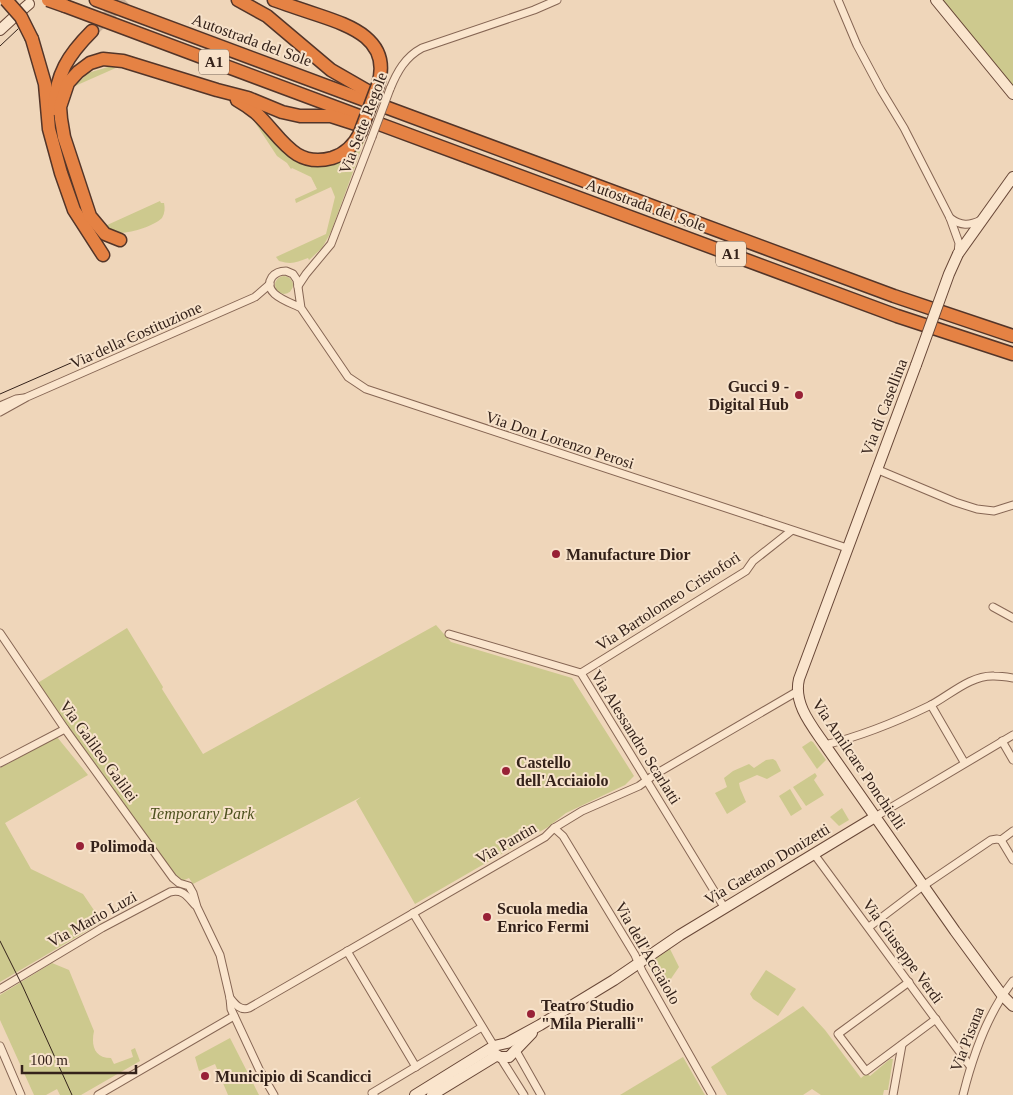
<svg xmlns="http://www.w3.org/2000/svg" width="1013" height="1095" viewBox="0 0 1013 1095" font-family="Georgia,serif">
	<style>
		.green { fill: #cdc98e }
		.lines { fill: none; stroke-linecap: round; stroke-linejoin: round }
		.highway-tunnel { stroke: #cab29a; stroke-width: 12; stroke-dasharray: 12 6; stroke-linecap: butt }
		.street-casing { stroke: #866654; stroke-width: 9 }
		.secondary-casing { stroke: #684737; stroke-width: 12 }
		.highway-casing { stroke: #533529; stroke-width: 15 }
		.street { stroke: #fae5cd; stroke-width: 7 }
		.secondary { stroke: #fae5cd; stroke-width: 10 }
		.highway { stroke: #e58244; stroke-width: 12 }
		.tram { stroke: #34221a; stroke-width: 1 }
		.street-bridge-casing { stroke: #866654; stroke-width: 9; stroke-linecap: butt }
		.secondary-bridge-casing { stroke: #684737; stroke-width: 12; stroke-linecap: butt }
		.highway-bridge-casing { stroke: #533529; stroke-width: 15; stroke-linecap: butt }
		.street-bridge { stroke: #fae5cd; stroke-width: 7 }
		.secondary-bridge { stroke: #fae5cd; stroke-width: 10 }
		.highway-bridge { stroke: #e58244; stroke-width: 12 }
		.poi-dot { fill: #982137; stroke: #f7e2ca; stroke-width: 2 }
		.labels { text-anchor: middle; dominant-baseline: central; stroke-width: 4; stroke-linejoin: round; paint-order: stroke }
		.shield { fill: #f7e2ca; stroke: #6e5c4f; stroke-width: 1 }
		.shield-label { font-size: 15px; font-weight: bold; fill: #34221a }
		.street-label { font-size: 16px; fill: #34221a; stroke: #f7e2ca }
		.poi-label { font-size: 16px; font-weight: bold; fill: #34221a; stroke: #f7e2ca; text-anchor: start }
		.park-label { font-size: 16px; font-style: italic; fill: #4e521f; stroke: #f7e2ca }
	</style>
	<rect width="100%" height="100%" fill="#efd6ba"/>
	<g class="green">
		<path d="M936 0H1013V94Z"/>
		<path d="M108 67H118L75 86 88 73Z"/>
		<path d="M252 118 295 159 357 148 366 136 331 232 322 248 309 260 308 258C296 262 293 265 279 261L276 257 326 234 335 197 331 187 296 203 295 199 317 189 311 177 292 168 291 169 287 163 277 156Z"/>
		<path d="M160 201 161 203H164C165 208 165 213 162 218 153 227 122 237 110 231 108 230 107 228 105 226Z"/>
		<circle cx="284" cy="285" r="9"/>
		<path d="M436 625 451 642 572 678 634 776 625 785 566 813 548 827 415 904 356 801 361 797 193 884 189 878 182 881 176 879 36 684 127 628 163 687 162 689 203 754Z"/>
		<path d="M57 737 88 775 5 823 31 869 83 894 102 922 0 982V768Z"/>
		<path d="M811 741 813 742 826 760 817 769 802 747Z"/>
		<path d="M773 759 776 761 781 771 767 779 757 775 739 783 740 788 746 802 727 814 715 793 727 787 724 778 733 771 749 764 754 768 766 760Z"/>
		<path d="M815 773 817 776 814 780 824 795 806 806 793 787Z"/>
		<path d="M790 789 802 809 791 816 779 796Z"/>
		<path d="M842 808 849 820 839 826 830 817Z"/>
		<path d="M670 949 679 967 668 983 661 988 648 964Z"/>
		<path d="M52 963 69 970 94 1031C91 1045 94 1058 111 1058L114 1064 133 1057 131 1050 135 1048 140 1061 81 1095H60L57 1089 46 1095H34L0 1020V995Z"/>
		<path d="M766 970 796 989 778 1016 753 999 750 994Z"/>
		<path d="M803 1006 825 1030 861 1078 867 1073 870 1076 890 1059H893L888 1090H884L883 1095H821L812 1089 803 1095H727L711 1067Z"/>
		<path d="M230 1038 259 1095H228L215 1064 199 1071 195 1057Z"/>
		<path d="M683 1057 705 1095H620Z"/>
	</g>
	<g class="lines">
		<path class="highway-tunnel" d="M92 31 125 0"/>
		<defs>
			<g id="street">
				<path d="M838 0 857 45 881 90 904 128 950 218 959 243 958 253"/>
				<path d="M390 89C397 72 405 57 422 48L534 10 557 0"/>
				<path d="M950 218C961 226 969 226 981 220"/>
				<path d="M298 286 306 274 331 244 372 137"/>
				<path d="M301 308C290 302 261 294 272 277 276 272 281 271 286 271L293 274 297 280 301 308 348 377 366 389 847 548"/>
				<path d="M0 406 16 399 24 398"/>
				<path d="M0 412 27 397 255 297 270 284"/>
				<path d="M876 469 955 502 977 509 994 511 1013 505"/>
				<path d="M993 607 1013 618"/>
				<path d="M0 633 65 729 173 878 179 883 189 886 193 893 197 907 220 955 230 998 231 1009 259 1069 274 1095"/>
				<path d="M449 634 581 673 724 907"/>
				<path d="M581 673 746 571 753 561 791 531"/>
				<path d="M931 705 964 762"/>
				<path d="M1002 741 1013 760"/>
				<path d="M825 745C861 736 896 722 929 706 949 696 970 675 994 676 1000 676 1007 677 1013 678"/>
				<path d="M0 763 65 729"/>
				<path d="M875 817 1013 735"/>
				<path d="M554 828 563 836 635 955 642 971 712 1095"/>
				<path d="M1001 840 1013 860"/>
				<path d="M1001 840 1013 831"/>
				<path d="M814 854 970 1066"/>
				<path d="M413 913 494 1046"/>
				<path d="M869 927 923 886 991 840 997 839 1001 840"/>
				<path d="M347 951 416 1067"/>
				<path d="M909 982 838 1034 866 1071 936 1019"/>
				<path d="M0 989 102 928 170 892C183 889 187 896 195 905"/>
				<path d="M230 998C235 1004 240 1011 249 1008L545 837 554 828 582 811 639 786 654 775 798 691"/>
				<path d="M0 1046 21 1095"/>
				<path d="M515 1049 541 1095"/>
				<path d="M500 1057 524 1095"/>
				<path d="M98 1095 234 1016"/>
				<path d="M374 1095 372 1093 482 1027"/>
				<path d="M893 1095 902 1045"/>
				<path d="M963 1095C973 1055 987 1014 1013 981"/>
			</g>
			<g id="secondary">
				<path d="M936 0 1013 94"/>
				<path d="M22 10 29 4"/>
				<path d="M0 30 12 19"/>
				<path d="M958 254 1013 177"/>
				<path d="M916 365 799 679C793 704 812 726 825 745L955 931 1002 995 1013 1006"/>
				<path d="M492 1052 500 1057H509L532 1033"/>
				<path d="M415 1095 494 1046 507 1043 540 1025 614 980 680 935 875 817"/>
				<path d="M432 1095 496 1056"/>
			</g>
			<g id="highway">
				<path d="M96 0 367 101"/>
				<path d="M238 0 267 16 331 70 371 93"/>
				<path d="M274 0C288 5 303 10 318 15 351 26 392 40 378 85"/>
				<path d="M65 6 362 117"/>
				<path d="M32 39 45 84 49 129 61 173 74 210 103 255"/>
				<path d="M237 100C244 104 250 108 256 113 280 135 293 169 332 158 345 154 354 145 360 133"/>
				<path d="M388 108 894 296 1013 336"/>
				<path d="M54 109C56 74 68 55 92 31"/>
				<path d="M382 125 897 316 1013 354"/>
				<path d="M120 240 105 234 90 216 64 137 61 119 60 107 68 83 78 72 90 63 103 59 123 61 217 90 248 98 282 112 300 116H331L359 125"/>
			</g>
		</defs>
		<use href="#street" class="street-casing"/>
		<use href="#secondary" class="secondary-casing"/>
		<use href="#highway" class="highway-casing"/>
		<use href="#street" class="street"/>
		<use href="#secondary" class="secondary"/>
		<use href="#highway" class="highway"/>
		<g class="tram">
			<path d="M0 46 18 29"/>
			<path d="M0 394 153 327"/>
			<path d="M0 941 23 987 72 1095"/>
		</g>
		<defs>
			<path id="street-bridge" d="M372 137 390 89"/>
			<path id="secondary-bridge" d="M916 365 949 274 958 254"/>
			<g id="highway-bridge">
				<path d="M6 0 21 17 32 39"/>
				<path d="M48 0 65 6"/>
				<path d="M360 133 378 85"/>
			</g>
		</defs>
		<use href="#street-bridge" class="street-bridge-casing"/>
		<use href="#secondary-bridge" class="secondary-bridge-casing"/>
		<use href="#highway-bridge" class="highway-bridge-casing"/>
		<use href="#street-bridge" class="street-bridge"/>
		<use href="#secondary-bridge" class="secondary-bridge"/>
		<use href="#highway-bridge" class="highway-bridge"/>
	</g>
	<g class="poi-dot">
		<circle cx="799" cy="395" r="5"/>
		<circle cx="556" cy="554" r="5"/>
		<circle cx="506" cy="771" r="5"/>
		<circle cx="80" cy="846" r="5"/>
		<circle cx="487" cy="917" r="5"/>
		<circle cx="531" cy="1014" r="5"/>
		<circle cx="205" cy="1076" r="5"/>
	</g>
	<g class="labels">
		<g class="shield">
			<rect x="199" y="49.5" width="30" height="25" rx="4"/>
			<rect x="716" y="241.5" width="30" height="25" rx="4"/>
		</g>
		<g class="shield-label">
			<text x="214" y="62">A1</text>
			<text x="731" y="254">A1</text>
		</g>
		<g class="street-label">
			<text transform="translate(252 40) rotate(20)">Autostrada del Sole</text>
			<text transform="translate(363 123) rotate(-69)">Via Sette Regole</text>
			<text transform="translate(646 205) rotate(20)">Autostrada del Sole</text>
			<text transform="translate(136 335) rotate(-24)">Via della Costituzione</text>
			<text transform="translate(884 407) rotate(-69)">Via di Casellina</text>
			<text transform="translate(560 440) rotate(18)">Via Don Lorenzo Perosi</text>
			<text transform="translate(668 601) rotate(-33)">Via Bartolomeo Cristofori</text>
			<text transform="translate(636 737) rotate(58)">Via Alessandro Scarlatti</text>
			<text transform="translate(99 751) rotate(54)">Via Galileo Galilei</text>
			<text transform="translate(859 764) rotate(56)">Via Amilcare Ponchielli</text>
			<text transform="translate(506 843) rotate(-30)">Via Pantin</text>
			<text transform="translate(767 864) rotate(-31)">Via Gaetano Donizetti</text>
			<text transform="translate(92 919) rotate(-29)">Via Mario Luzi</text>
			<text transform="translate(903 951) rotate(54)">Via Giuseppe Verdi</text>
			<text transform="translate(648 953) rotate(60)">Via dell'Acciaiolo</text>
			<text transform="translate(967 1039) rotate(-69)">Via Pisana</text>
		</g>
		<g class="poi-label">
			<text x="789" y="386" text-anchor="end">Gucci 9 -<tspan x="789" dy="18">Digital Hub</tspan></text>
			<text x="566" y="554">Manufacture Dior</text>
			<text x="516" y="762">Castello<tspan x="516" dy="18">dell'Acciaiolo</tspan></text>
			<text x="90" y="846">Polimoda</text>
			<text x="497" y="908">Scuola media<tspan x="497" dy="18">Enrico Fermi</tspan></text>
			<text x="541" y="1005">Teatro Studio<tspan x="541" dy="18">"Mila Pieralli"</tspan></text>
			<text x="215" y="1076">Municipio di Scandicci</text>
		</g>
		<g class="park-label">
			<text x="202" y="813">Temporary Park</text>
		</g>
	</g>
	<path d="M22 1065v8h114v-8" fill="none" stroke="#34221a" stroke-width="2.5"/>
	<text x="30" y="1065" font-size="15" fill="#34221a" stroke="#f7e2ca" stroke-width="4" paint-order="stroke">100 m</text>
</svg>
